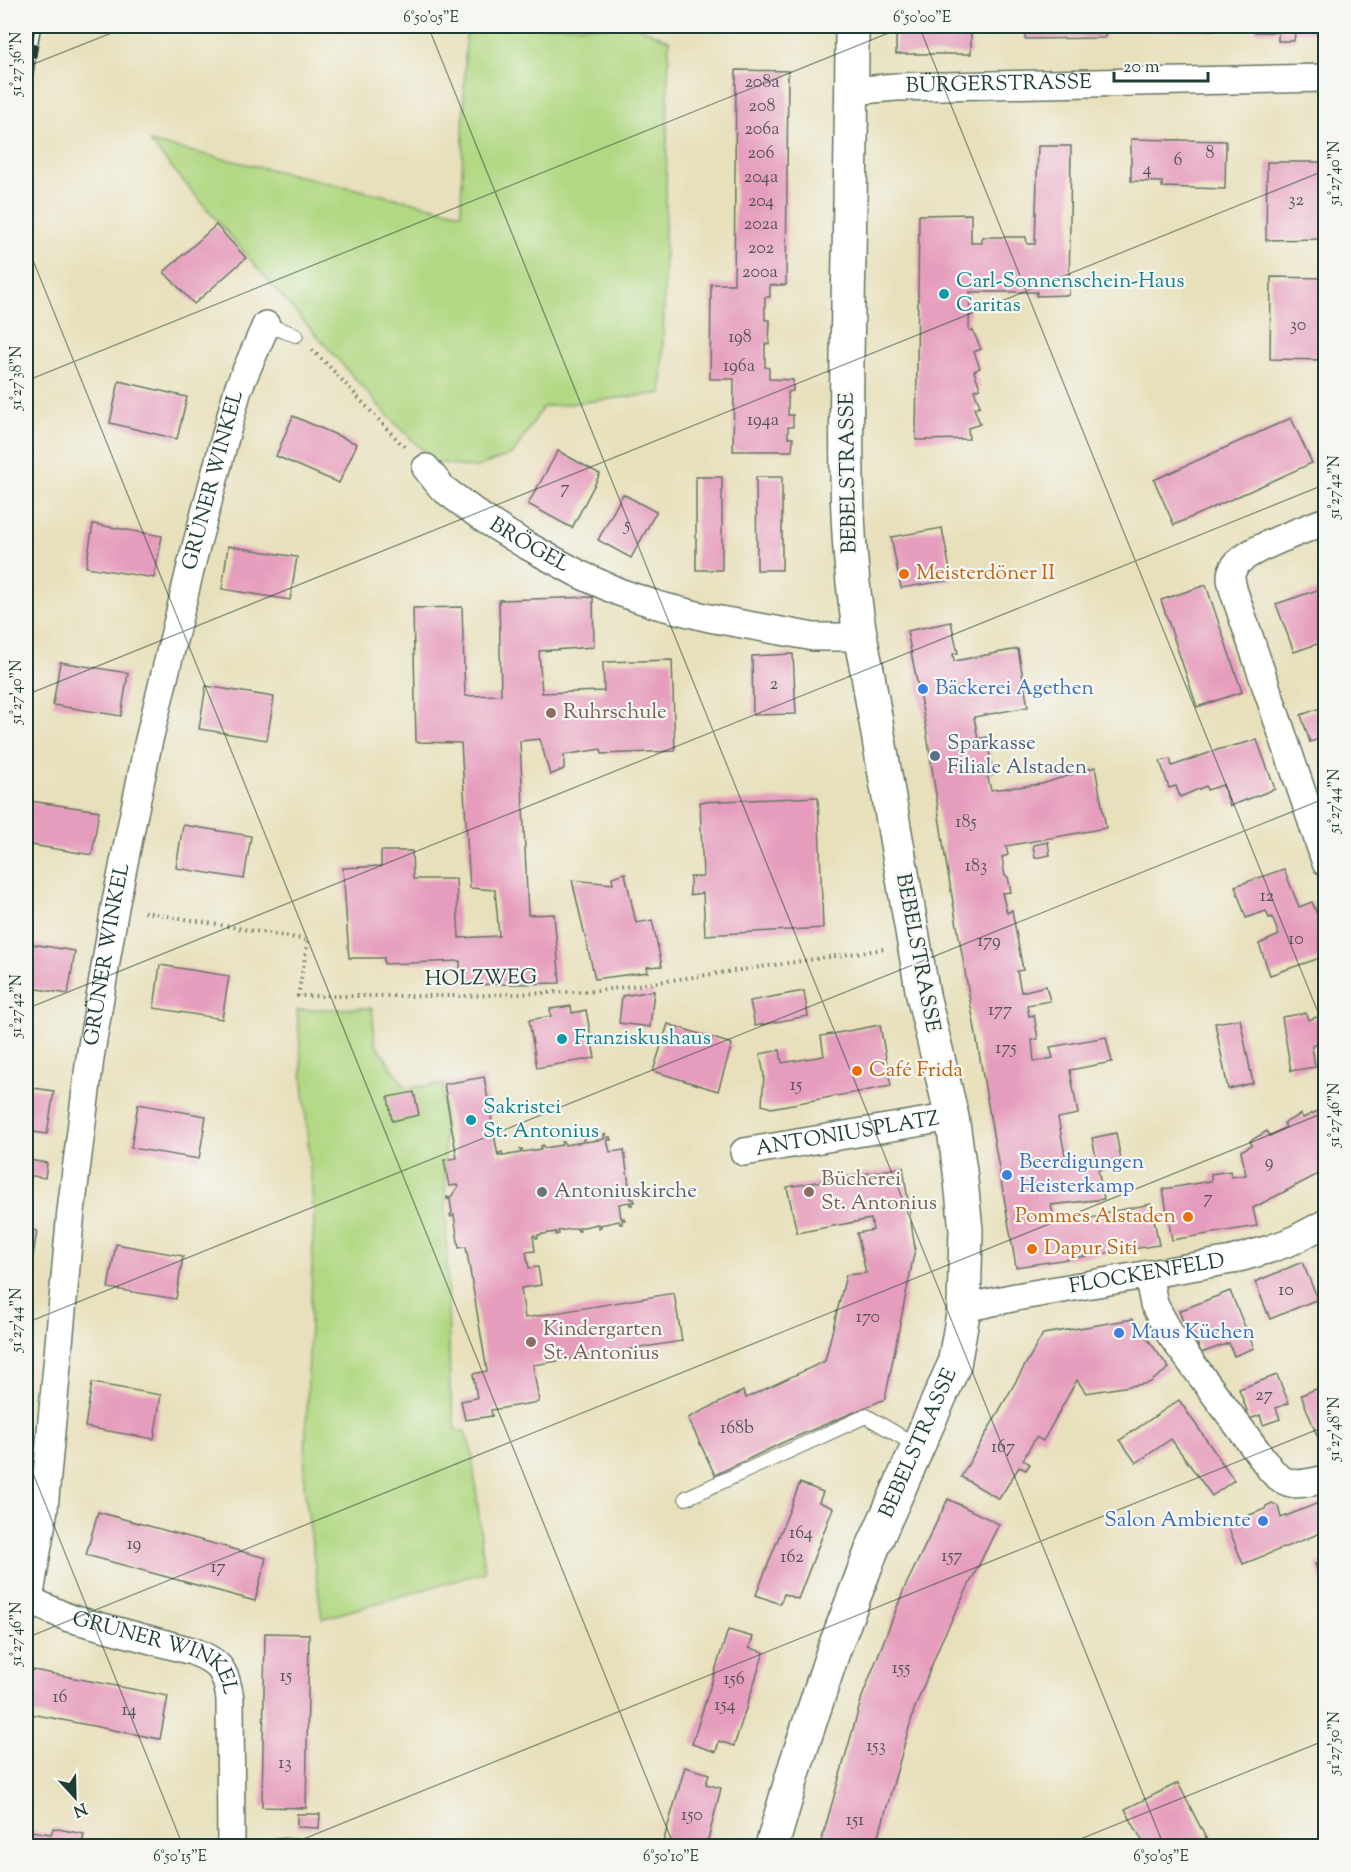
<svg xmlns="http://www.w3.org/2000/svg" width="1351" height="1872" viewBox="0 0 1351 1872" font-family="'Sorts Mill Goudy',serif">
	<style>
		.grass { fill: #b1d882; stroke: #688a5b; stroke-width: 1.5 }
		.building { fill: #e69dbd }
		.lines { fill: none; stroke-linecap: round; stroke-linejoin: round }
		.service-casing { stroke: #657663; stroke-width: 16 }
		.minor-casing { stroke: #657663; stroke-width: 30 }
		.tertiary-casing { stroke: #657663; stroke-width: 36 }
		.path { stroke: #657663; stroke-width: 4; stroke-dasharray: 1.5 4.5; stroke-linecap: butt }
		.service { stroke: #fff; stroke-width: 14 }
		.minor { stroke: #fff; stroke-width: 27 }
		.tertiary { stroke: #fff; stroke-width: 33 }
		.rail-casing { stroke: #1f3d34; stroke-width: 7 }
		.rail { stroke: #f6f6f2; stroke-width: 4.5; stroke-dasharray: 14; stroke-linecap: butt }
		.ticks { fill: none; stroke: #1f3d34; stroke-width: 1.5; stroke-opacity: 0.45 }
		.culture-dot { fill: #0f9aa8; stroke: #f6f6f2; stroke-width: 2 }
		.food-dot { fill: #e8710a; stroke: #f6f6f2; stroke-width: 2 }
		.shop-dot { fill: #3f7fe0; stroke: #f6f6f2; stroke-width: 2 }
		.education-dot { fill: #8d6e63; stroke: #f6f6f2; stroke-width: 2 }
		.service-dot { fill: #5c6f8a; stroke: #f6f6f2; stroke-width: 2 }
		.worship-dot { fill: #6b7280; stroke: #f6f6f2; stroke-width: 2 }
		.labels { text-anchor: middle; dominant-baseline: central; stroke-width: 4.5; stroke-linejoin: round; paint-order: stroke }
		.number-label { font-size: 18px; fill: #515556 }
		.street-label { font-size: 21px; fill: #1f3d34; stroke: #f6f6f2 }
		.culture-label { font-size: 21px; fill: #0d838f; stroke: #f6f6f2; text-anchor: start }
		.food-label { font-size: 21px; fill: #c56008; stroke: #f6f6f2; text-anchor: start }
		.shop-label { font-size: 21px; fill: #366cbe; stroke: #f6f6f2; text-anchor: start }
		.education-label { font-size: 21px; fill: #785e54; stroke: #f6f6f2; text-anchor: start }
		.service-label { font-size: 21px; fill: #4e5e75; stroke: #f6f6f2; text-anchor: start }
		.worship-label { font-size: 21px; fill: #5b616d; stroke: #f6f6f2; text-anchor: start }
		.neatline { fill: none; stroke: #1f3d34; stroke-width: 2 }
		.ticks-label { font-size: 15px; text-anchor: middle; fill: #1f3d34 }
	</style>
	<rect width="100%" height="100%" fill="#f6f6f2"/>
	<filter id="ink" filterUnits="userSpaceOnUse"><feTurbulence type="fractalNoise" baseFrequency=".0167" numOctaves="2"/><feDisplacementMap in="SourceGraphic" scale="12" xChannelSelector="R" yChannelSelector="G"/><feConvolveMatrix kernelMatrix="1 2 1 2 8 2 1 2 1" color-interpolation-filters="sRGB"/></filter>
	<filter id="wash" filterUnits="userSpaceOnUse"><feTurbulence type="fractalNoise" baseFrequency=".008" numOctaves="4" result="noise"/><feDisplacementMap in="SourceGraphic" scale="24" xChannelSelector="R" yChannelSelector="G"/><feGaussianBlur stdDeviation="1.35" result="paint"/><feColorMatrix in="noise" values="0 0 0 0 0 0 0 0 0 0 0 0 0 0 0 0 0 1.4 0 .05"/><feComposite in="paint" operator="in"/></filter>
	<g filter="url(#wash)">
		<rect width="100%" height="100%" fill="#e8e0bb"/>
		<g class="grass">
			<path d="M466 26H637L638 27 669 40 662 393 543 407 513 454 474 468 435 462 389 417 283 298 150 142 461 213Z"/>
			<path d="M372 1008 375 1043 406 1088 443 1084 450 1389 456 1431H465L472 1453 485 1572 322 1619 304 1485 314 1215 297 1010Z"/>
		</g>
		<g id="blocks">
			<g class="building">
				<path d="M896 26H953V28H971V54H896Z"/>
				<path d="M1025 26H1105V38L1025 39Z"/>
				<path d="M1146 26H1217V30L1146 31Z"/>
				<path d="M1255 26H1316V32H1295L1294 41H1278V32H1255Z"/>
				<path d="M736 70 788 71 786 285H770V297H765V320H770L769 344H765V367L769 368V379L793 380V391L788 392V415H793V427H788V438H793L792 451H733L734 379H710L711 284H734Z"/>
				<path d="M1131 139 1226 141 1225 189 1162 187V182L1131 181Z"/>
				<path d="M1038 146H1071L1069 295 1036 296 1037 292H970L969 330 973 331 981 349 974 352 980 368 974 371 980 388 974 390 980 406 974 408 980 424 968 428 969 439 916 440 919 215 971 214V243H982V237H1026L1027 244H1035Z"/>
				<path d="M1267 162H1326V239L1266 240Z"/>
				<path d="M216 225 246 258 194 304 164 272Z"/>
				<path d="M1271 277 1326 278 1325 360 1270 359Z"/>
				<path d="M119 381 187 397 177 439 110 423Z"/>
				<path d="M293 416 357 444 339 483 276 456Z"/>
				<path d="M1291 418 1312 463 1174 525 1154 480Z"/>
				<path d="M558 451 600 474 572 528 528 504Z"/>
				<rect x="696" y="477" width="26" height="93"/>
				<path d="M756 477H782V570H757Z"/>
				<path d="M623 494 656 512 631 558 598 540Z"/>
				<path d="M93 524 162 536 154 578 86 567Z"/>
				<path d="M942 528 952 580 901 588 891 537Z"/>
				<path d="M228 546 297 557 290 600 222 589Z"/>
				<path d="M1206 585 1242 692 1197 707 1161 600Z"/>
				<path d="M1326 587V641L1294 652 1276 604Z"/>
				<path d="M593 597 594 647 539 651 542 693 604 691 603 662 672 660 675 751 602 754 601 749 564 755V769L550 775 540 739 520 741 528 915 554 914 560 983 461 985 460 961 384 964V958H349L343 868 381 866V851H412L413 879H456L459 938 499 936 495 890 470 888 461 743 416 742 413 608 462 607 465 696 501 695 499 600Z"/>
				<path d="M951 622 958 653 953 654 954 661 1018 649 1028 707 974 717 978 739 987 737 993 775H987L991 790 1042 784 1095 767 1106 828 1006 846 1008 855 1002 857 1005 876 1008 877 1011 892 1002 893 1007 913 1012 910 1023 970 1017 971 1021 992 1046 986 1050 1001 1027 1005 1029 1016 1034 1015 1038 1039 1032 1040 1034 1062 1053 1058 1050 1047 1106 1037 1112 1062 1070 1070 1078 1114 1058 1118 1066 1160 1096 1157 1092 1138 1116 1133 1122 1166 1098 1170 1104 1199 1051 1205 1055 1223 1104 1216 1103 1213 1151 1204 1159 1245 1016 1267 945 856 926 728 907 631Z"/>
				<path d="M793 654 796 714 753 715 752 656Z"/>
				<path d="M60 662 128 673 121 716 53 705Z"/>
				<path d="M206 686 274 697 267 740 199 729Z"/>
				<path d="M1326 706V737L1310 742 1301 715Z"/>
				<path d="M1257 740 1275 789 1230 806 1223 785 1207 790 1206 786 1180 797 1176 786 1169 788 1160 761 1170 759 1172 766 1220 749Z"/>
				<path d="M818 797 823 928 705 935 703 893 690 895V877H703L700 802Z"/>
				<path d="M30 801 99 811 92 855 26 844Z"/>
				<path d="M183 825 251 836 244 879 176 868Z"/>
				<path d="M1048 842 1050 855 1035 858 1033 845Z"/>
				<path d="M1284 869 1299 907 1312 902 1326 936V956L1270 975 1259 944 1279 935 1272 917 1269 918 1266 911 1246 918 1235 886Z"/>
				<path d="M625 873 636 923 652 920 662 966 647 967 648 972 595 979 572 880 613 884 612 877Z"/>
				<path d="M26 943 75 951 68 994 26 987Z"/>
				<path d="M160 965 229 976 222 1019 154 1008Z"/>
				<path d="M654 991 650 1027 619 1023 622 996Z"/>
				<path d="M804 991 808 1016 755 1026 750 1001Z"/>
				<path d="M571 1006 572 1013 586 1010 595 1058 537 1068 529 1020 551 1016 550 1009Z"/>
				<path d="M1306 1013 1308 1020 1326 1014V1041L1312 1046 1315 1067 1291 1071 1282 1017Z"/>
				<path d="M1240 1019 1253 1083 1228 1089 1215 1023Z"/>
				<path d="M668 1024 732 1044 718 1091 653 1071Z"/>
				<path d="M880 1025 891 1086 771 1108 762 1105 764 1075 760 1054 780 1050 782 1063 824 1056 821 1036Z"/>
				<path d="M484 1077 498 1156H500L499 1153 502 1152V1156L521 1153 520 1149H522L523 1152 541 1149V1146L543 1145 544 1148 562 1145V1142H564L565 1145 583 1142V1139L585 1138 586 1142 604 1139V1135L606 1134 607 1138 610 1137 611 1140H607L610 1152 624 1150 631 1199H634L635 1202H631L632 1205H630L629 1202 619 1204 621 1218H624L625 1220H622V1224H620L619 1221 600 1225 601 1227 598 1228V1224L579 1228 580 1231H578L577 1228 558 1231 559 1234 556 1235V1232L538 1235V1238H536L535 1235 533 1236 535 1251 526 1252 529 1268 538 1267 541 1285 521 1288 525 1318 674 1293 682 1341 533 1365 539 1402 491 1410 492 1416 465 1420 461 1401 477 1398 473 1374 487 1371 466 1247 459 1248 454 1215 451 1217 450 1215 452 1213 450 1200 447 1199V1197L450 1198 458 1187 457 1185 449 1186 444 1160 457 1158 444 1084Z"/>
				<path d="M26 1087 54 1091 47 1134 26 1131Z"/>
				<path d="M414 1092 419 1115 392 1121 388 1097Z"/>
				<path d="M138 1104 206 1116 199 1159 131 1148Z"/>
				<path d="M1326 1107V1170L1253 1208 1257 1226 1172 1240 1163 1189 1211 1181V1174L1230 1171 1231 1177 1246 1175 1241 1151 1252 1145 1250 1141 1267 1131 1270 1136 1286 1127 1284 1123 1301 1114 1303 1118Z"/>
				<path d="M29 1160 47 1163 45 1178 26 1175Z"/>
				<path d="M903 1167 915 1249 885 1399 786 1441 715 1475 688 1418 743 1391 746 1398 825 1361 846 1275 866 1273 857 1233 873 1230 871 1219 797 1233 787 1187Z"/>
				<path d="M26 1229 37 1231 30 1274H26Z"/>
				<path d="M116 1244 183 1256 176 1299 108 1288Z"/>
				<path d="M1302 1262 1318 1299 1270 1319 1255 1282Z"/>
				<path d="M1230 1291 1254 1348 1234 1356 1229 1343 1201 1353 1194 1335 1189 1337 1179 1311Z"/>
				<path d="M1133 1319 1169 1368 1149 1383 1086 1393 1077 1380 1043 1441 1036 1437 1023 1460 1030 1464 1026 1470 1019 1467 999 1499 961 1477 1043 1334Z"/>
				<path d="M1277 1375 1289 1403 1276 1408 1280 1419 1263 1425 1260 1415 1250 1419 1239 1389Z"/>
				<path d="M92 1383 161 1395 154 1439 85 1427Z"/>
				<path d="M1326 1385V1440L1320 1443 1301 1395Z"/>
				<path d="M1179 1400 1234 1480 1212 1496 1171 1439 1136 1463 1120 1440Z"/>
				<path d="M800 1483 823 1492 819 1502 833 1508 798 1599 784 1594 780 1604 756 1595Z"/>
				<path d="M948 1499 999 1524 941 1642 914 1710 876 1846H820L862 1697 904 1589Z"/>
				<path d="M1326 1500V1531L1243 1564 1227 1524 1265 1509 1266 1506 1272 1503 1278 1506 1281 1518Z"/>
				<path d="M98 1512 266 1558 255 1601 86 1555Z"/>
				<path d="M1326 1560V1592H1325L1315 1564Z"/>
				<path d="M728 1630 753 1637 749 1648 764 1652 734 1746 719 1741 716 1752 692 1744Z"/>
				<path d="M265 1633 309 1634 306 1808 262 1807Z"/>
				<path d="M28 1669 168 1696 160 1739 26 1713V1683Z"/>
				<path d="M685 1767 709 1774 706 1784 721 1788 709 1836 705 1846H662Z"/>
				<path d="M1178 1783 1210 1846H1145L1125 1809Z"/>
				<path d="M297 1814H320L319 1828 297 1827Z"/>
				<path d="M53 1828 84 1834 82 1846 50 1841 49 1846H27L30 1831 51 1834Z"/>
				<path d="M276 1838 295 1839V1846H276Z"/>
			</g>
		</g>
	</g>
	<g filter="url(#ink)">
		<use href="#blocks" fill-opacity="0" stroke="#657663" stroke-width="1.5"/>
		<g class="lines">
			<defs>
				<g id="service">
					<path d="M266 325 296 335"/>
					<path d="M686 1498 866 1416 917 1446"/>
				</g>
				<g id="minor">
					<path id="s1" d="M852 91 896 87 1326 78"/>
					<path id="s2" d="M426 468 442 488 484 519 524 544 581 575 619 592 657 605 709 618 814 637H860"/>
					<path d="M1326 521C1306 529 1241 551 1233 569 1229 576 1232 584 1234 592L1326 863"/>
					<path id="s3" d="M744 1152 952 1117"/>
					<path d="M1148 1274 1154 1304 1170 1334 1271 1470C1289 1490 1302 1484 1326 1479"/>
					<path id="s4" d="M964 1308 1016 1297 1232 1260 1270 1249 1292 1241 1326 1223"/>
					<path id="s5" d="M29 1600 69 1618 192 1651C219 1661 226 1670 230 1699L231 1846"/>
					<path id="s6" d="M26 1609 29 1600 44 1509 71 1211 90 1058 115 907 148 744 193 558 238 389 266 325"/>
				</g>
				<g id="tertiary">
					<path id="s7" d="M772 1846 795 1767 833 1652 873 1547 954 1365 964 1308 966 1230 960 1171 952 1117 923 995 867 670C844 567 846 462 847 357 849 247 852 136 852 26"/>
				</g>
			</defs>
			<use href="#service" class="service-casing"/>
			<use href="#minor" class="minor-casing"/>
			<use href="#tertiary" class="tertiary-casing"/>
			<g class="path">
				<path d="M312 350 327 364 406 449"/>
				<path d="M144 912 308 940 298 996H462L597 991 884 949"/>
			</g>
			<use href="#service" class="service"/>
			<use href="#minor" class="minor"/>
			<use href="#tertiary" class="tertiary"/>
			<defs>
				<path id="rail" d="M26 99 38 26"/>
			</defs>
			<use href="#rail" class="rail-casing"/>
			<use href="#rail" class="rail"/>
		</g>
	</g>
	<path class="ticks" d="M428 26 1164 1846M919 26 1326 1032M26 67 129 26M26 243 674 1846M26 381 906 26M26 695 1326 170M26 1009 1326 484M26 1323 1326 798M26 1456 183 1846M26 1638 1326 1112M286 1846 1326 1426M1063 1846 1326 1740"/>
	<g class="culture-dot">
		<circle cx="944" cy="294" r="6"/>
		<circle cx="562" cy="1039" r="6"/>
		<circle cx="471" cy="1120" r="6"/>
	</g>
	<g class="food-dot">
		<circle cx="904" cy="574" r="6"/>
		<circle cx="857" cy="1071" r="6"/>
		<circle cx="1188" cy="1217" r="6"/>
		<circle cx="1032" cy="1249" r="6"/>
	</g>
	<g class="shop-dot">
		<circle cx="923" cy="689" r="6"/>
		<circle cx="1007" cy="1175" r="6"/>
		<circle cx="1119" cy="1333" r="6"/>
		<circle cx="1263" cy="1521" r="6"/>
	</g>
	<g class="education-dot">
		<circle cx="551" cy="713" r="6"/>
		<circle cx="809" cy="1192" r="6"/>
		<circle cx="531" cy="1342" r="6"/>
	</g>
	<circle class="service-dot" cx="935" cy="756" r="6"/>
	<circle class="worship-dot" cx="542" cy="1192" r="6"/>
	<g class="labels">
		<g class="number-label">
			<text x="762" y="83">208a</text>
			<text x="762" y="107">208</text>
			<text x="762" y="130">206a</text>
			<text x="761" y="154">206</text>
			<text x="1210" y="154">8</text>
			<text x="1178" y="161">6</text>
			<text x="1147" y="170">4</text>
			<text x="761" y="178">204a</text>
			<text x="1296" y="201">32</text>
			<text x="761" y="202">204</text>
			<text x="761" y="225">202a</text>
			<text x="761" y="249">202</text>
			<text x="760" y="273">200a</text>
			<text x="1298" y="326">30</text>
			<text x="740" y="338">198</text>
			<text x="739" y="367">196a</text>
			<text x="763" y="421">194a</text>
			<text x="565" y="489">7</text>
			<text x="627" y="526">5</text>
			<text x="774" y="685">2</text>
			<text x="966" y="823">185</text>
			<text x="976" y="867">183</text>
			<text x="1267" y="897">12</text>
			<text x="1296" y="940">10</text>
			<text x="989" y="942">179</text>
			<text x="1000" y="1011">177</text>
			<text x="1006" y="1049">175</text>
			<text x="796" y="1086">15</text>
			<text x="1269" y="1163">9</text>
			<text x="1208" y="1199">7</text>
			<text x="1286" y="1291">10</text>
			<text x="868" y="1318">170</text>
			<text x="1264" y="1396">27</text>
			<text x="737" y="1429">168b</text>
			<text x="1003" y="1448">167</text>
			<text x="801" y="1534">164</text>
			<text x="134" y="1545">19</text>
			<text x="952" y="1557">157</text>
			<text x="792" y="1558">162</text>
			<text x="218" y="1568">17</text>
			<text x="901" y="1669">155</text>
			<text x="286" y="1677">15</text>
			<text x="734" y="1680">156</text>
			<text x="60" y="1698">16</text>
			<text x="725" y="1706">154</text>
			<text x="129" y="1711">14</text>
			<text x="876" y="1747">153</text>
			<text x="285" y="1764">13</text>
			<text x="692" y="1816">150</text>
			<text x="855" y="1821">151</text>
		</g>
		<g class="street-label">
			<text stroke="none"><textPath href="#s1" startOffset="147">BÜRGERSTRASSE</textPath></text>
			<text transform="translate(849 473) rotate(-91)">BEBELSTRASSE</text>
			<text stroke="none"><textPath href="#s6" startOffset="1146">GRÜNER WINKEL</textPath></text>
			<text stroke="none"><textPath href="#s2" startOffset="130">BRÖGEL</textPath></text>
			<text transform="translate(917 953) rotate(79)">BEBELSTRASSE</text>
			<text stroke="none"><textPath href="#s6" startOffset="660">GRÜNER WINKEL</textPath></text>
			<text transform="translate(481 979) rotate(-1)">HOLZWEG</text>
			<text stroke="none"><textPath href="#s3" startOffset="105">ANTONIUSPLATZ</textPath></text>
			<text stroke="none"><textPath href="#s4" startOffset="186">FLOCKENFELD</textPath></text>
			<text stroke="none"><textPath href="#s7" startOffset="429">BEBELSTRASSE</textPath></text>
			<text stroke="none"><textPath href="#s5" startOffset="140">GRÜNER WINKEL</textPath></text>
		</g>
		<g class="culture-label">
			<text x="956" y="282">Carl-Sonnenschein-Haus<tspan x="956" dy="24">Caritas</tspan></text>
			<text x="574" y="1039">Franziskushaus</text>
			<text x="483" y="1108">Sakristei<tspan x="483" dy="24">St. Antonius</tspan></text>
		</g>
		<g class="food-label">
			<text x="916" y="574">Meisterdöner II</text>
			<text x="869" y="1071">Café Frida</text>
			<text x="1176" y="1217" text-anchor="end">Pommes Alstaden</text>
			<text x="1044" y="1249">Dapur Siti</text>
		</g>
		<g class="shop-label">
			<text x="935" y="689">Bäckerei Agethen</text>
			<text x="1019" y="1163">Beerdigungen<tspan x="1019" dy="24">Heisterkamp</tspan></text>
			<text x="1131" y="1333">Maus Küchen</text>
			<text x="1251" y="1521" text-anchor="end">Salon Ambiente</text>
		</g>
		<g class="education-label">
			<text x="563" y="713">Ruhrschule</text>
			<text x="821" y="1180">Bücherei<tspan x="821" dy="24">St. Antonius</tspan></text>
			<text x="543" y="1330">Kindergarten<tspan x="543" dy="24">St. Antonius</tspan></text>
		</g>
		<g class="service-label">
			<text x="947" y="744">Sparkasse<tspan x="947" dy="24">Filiale Alstaden</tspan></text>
		</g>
		<g class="worship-label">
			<text x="554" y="1192">Antoniuskirche</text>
		</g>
	</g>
	<rect width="1351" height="1872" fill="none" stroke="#f6f6f2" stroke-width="66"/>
	<g transform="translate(75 1797) rotate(158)" stroke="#f6f6f2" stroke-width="4.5" paint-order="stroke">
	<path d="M0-4.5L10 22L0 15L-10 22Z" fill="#1f3d34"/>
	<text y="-9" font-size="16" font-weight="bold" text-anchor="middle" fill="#1f3d34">N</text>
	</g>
	<path d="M1114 72v9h94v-9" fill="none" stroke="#1f3d34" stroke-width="3"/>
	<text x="1123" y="72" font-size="18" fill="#1f3d34" stroke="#f6f6f2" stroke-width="4.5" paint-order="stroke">20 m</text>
	<rect x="33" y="33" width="1285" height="1806" class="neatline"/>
	<g class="ticks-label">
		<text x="431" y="22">6°50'05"E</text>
		<text x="922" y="22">6°50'00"E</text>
		<text transform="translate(16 64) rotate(-90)" y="5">51°27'36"N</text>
		<text transform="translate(1334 173) rotate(-90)" y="5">51°27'40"N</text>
		<text transform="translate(16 378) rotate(-90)" y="5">51°27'38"N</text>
		<text transform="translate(1334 487) rotate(-90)" y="5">51°27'42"N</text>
		<text transform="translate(16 692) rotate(-90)" y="5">51°27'40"N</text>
		<text transform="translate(1334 801) rotate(-90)" y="5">51°27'44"N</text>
		<text transform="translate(16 1006) rotate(-90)" y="5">51°27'42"N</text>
		<text transform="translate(1334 1115) rotate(-90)" y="5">51°27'46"N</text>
		<text transform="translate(16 1320) rotate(-90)" y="5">51°27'44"N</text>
		<text transform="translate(1334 1429) rotate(-90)" y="5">51°27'48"N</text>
		<text transform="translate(16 1634) rotate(-90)" y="5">51°27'46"N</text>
		<text transform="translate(1334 1743) rotate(-90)" y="5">51°27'50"N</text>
		<text x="180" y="1861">6°50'15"E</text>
		<text x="671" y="1861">6°50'10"E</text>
		<text x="1161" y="1861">6°50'05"E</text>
	</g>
</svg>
